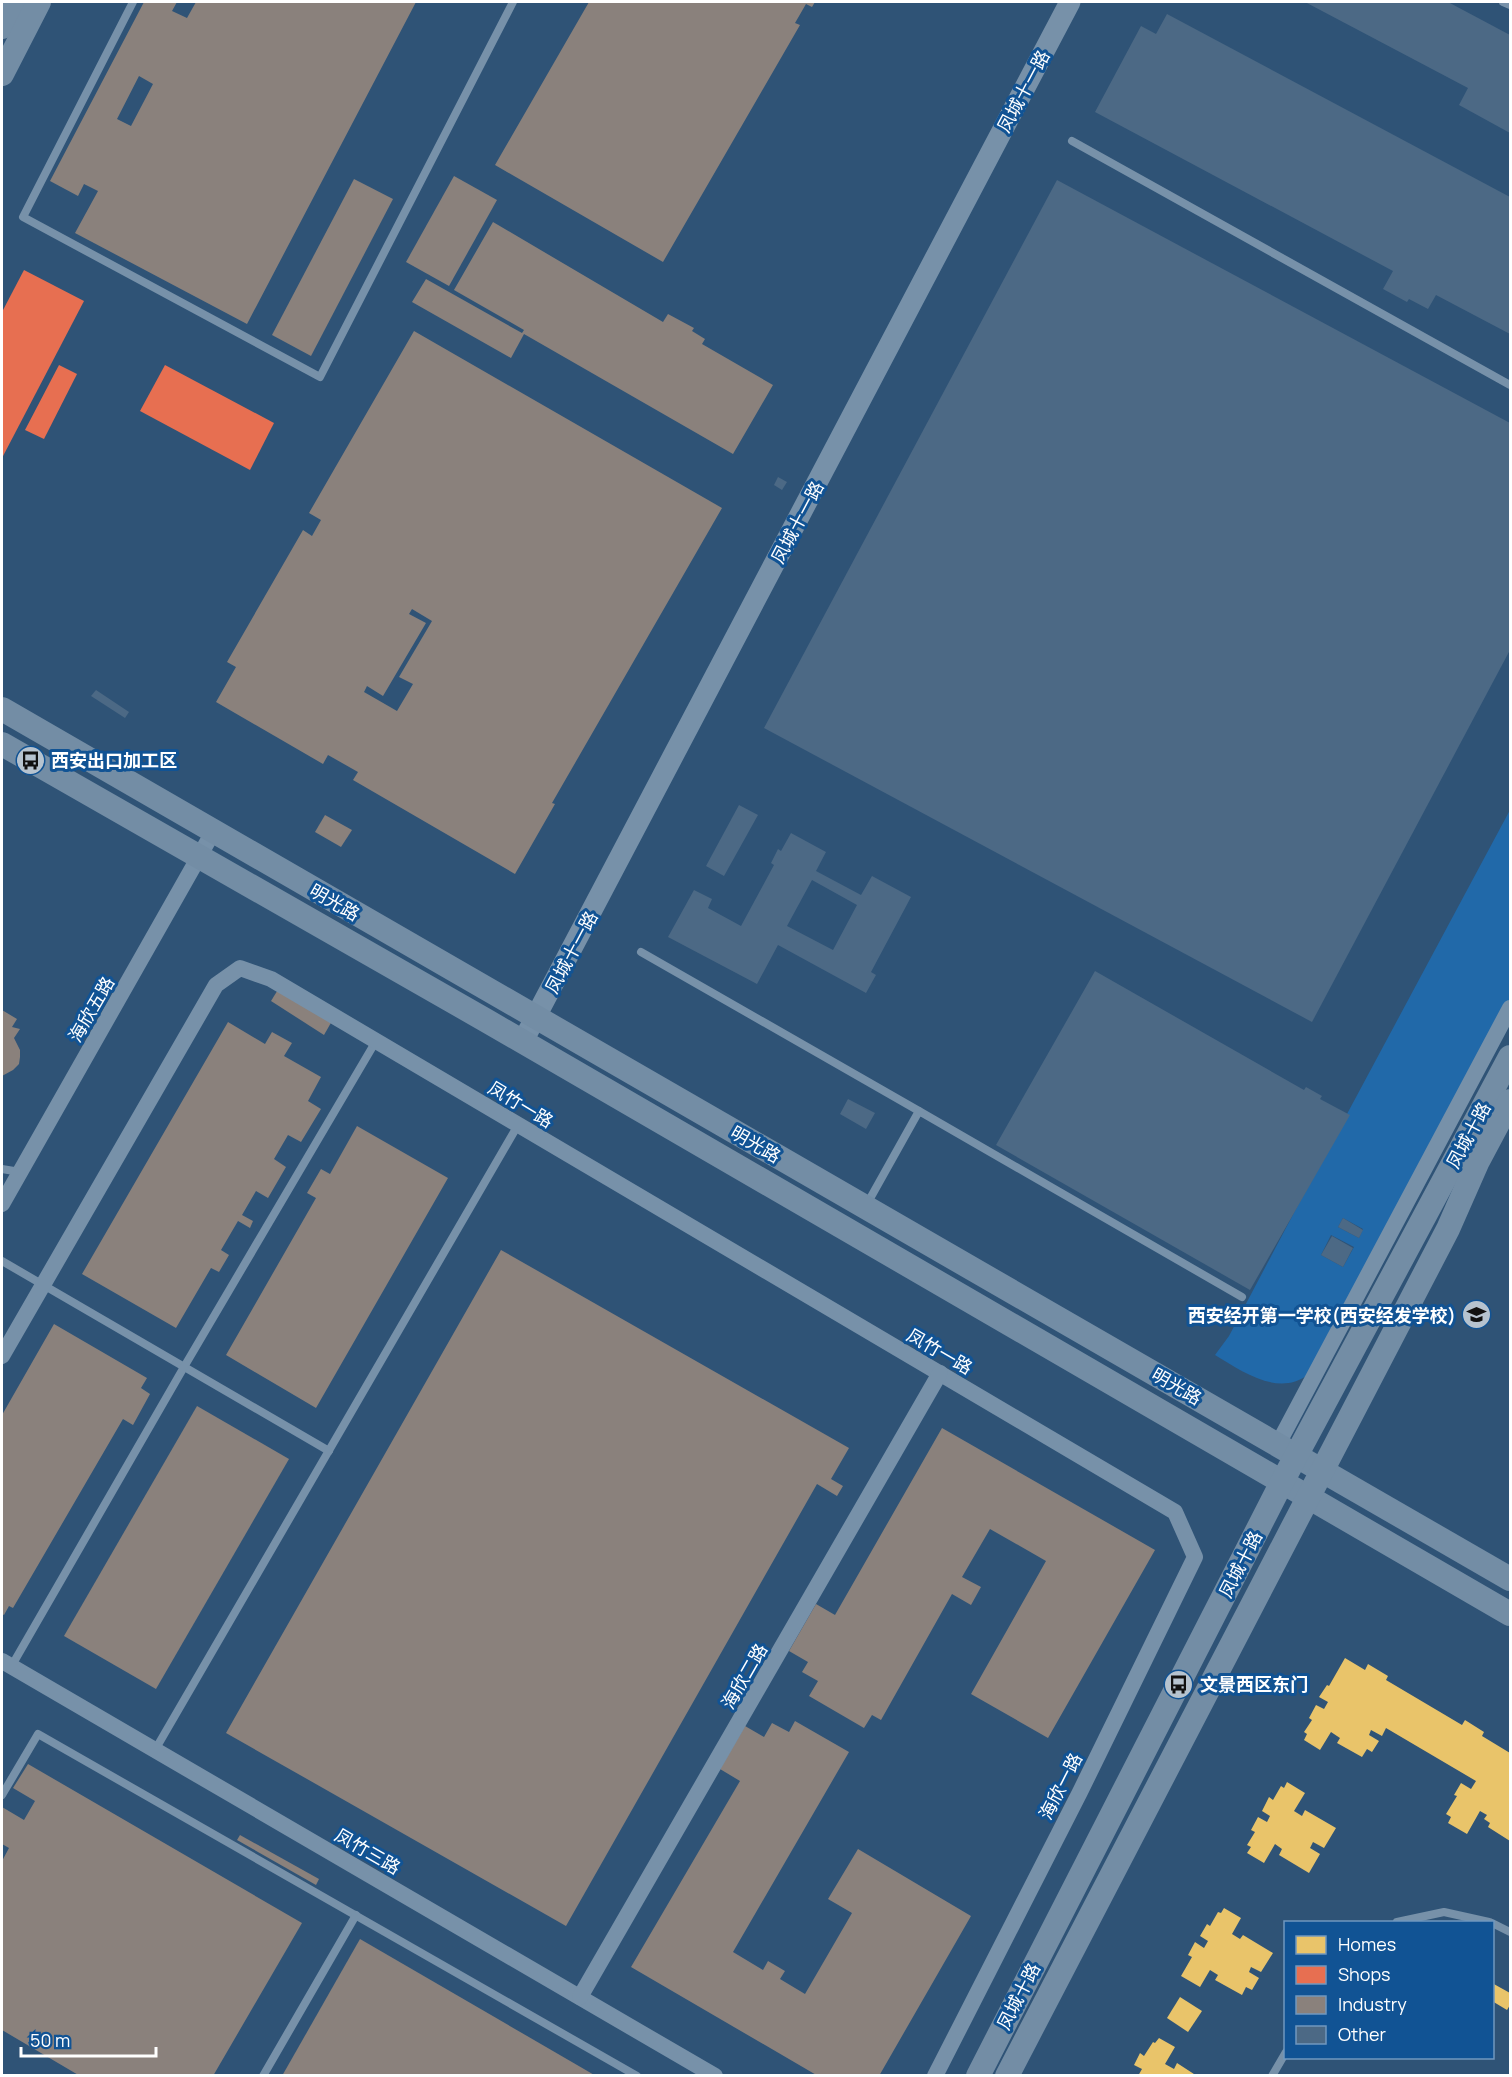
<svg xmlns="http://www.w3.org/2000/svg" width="1512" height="2077" viewBox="0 0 1512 2077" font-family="Manrope,'Noto Sans SC',sans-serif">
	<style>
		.green { fill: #2169a9; fill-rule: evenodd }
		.homes { fill: #e9c46a }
		.shops { fill: #e76f51 }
		.industry { fill: #8a817c; fill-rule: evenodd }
		.building { fill: #4c6985; fill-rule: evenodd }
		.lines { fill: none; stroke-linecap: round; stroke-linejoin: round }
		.service { stroke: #7791a9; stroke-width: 8 }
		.minor { stroke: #7791a9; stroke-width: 16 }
		.tertiary { stroke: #7791a9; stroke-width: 21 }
		.secondary { stroke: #738da5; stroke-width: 24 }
		.labels { text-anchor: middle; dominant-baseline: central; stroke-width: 6; stroke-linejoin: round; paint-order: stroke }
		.street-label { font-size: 18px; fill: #fff; stroke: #115394 }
		.poi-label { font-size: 18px; font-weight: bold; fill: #fff; stroke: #115394; text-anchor: start }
	</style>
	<rect width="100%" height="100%" fill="#2f5376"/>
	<path class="green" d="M1510 810V1000L1308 1375C1277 1397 1242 1371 1215 1355L1229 1336 1297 1207 1349 1115 1347 1114ZM1343 1218 1363 1229 1359 1238 1338 1227ZM1331 1235 1354 1247 1343 1267 1321 1255Z"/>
	<g class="homes">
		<path d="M1345 1658 1365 1670 1368 1664 1388 1676 1386 1680 1462 1725 1465 1720 1484 1732 1482 1736 1510 1753V1841L1488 1827 1490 1823 1484 1819 1487 1815 1480 1811 1467 1834 1448 1823 1451 1817 1446 1814 1457 1796 1454 1795 1461 1783 1471 1789 1476 1781 1386 1728 1382 1736 1371 1730 1369 1735 1379 1741 1372 1752 1367 1749 1362 1757 1337 1743 1340 1738 1331 1732 1320 1750 1304 1740 1307 1734 1304 1732 1312 1720 1309 1718 1316 1705 1324 1709 1328 1702 1319 1697 1327 1685 1329 1686Z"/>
		<path d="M1287 1782 1305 1793 1294 1811 1302 1816 1305 1810 1336 1828 1324 1848 1313 1842 1310 1848 1320 1854 1309 1873 1279 1855 1282 1849 1275 1844 1264 1863 1247 1853 1251 1847 1247 1845 1255 1832 1251 1830 1258 1817 1267 1822 1270 1816 1262 1811 1269 1797 1273 1800 1281 1786 1284 1788Z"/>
		<path d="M1224 1908 1241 1918 1232 1934 1240 1939 1243 1935 1273 1953 1261 1972 1251 1967 1249 1972 1259 1978 1252 1990 1246 1987 1242 1995 1215 1980 1218 1975 1210 1970 1200 1987 1181 1976 1192 1957 1188 1955 1195 1942 1204 1948 1208 1941 1200 1936 1207 1924 1210 1926 1218 1912 1221 1913Z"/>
		<path d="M1492 1983 1510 1993V2005L1507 2010 1492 2001Z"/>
		<path d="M1180 1997 1202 2011 1188 2032 1167 2018Z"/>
		<path d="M1159 2038 1175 2047 1165 2064 1174 2069 1177 2063 1197 2076H1138L1142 2069 1134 2065 1140 2053 1144 2056 1153 2042 1155 2043Z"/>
	</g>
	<g class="shops">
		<path d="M24 270 84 301 2 458V312Z"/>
		<path d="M59 365 77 374 44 439 25 430Z"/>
		<path d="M165 365 274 423 250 470 140 411Z"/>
	</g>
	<g class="industry">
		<path d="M144 2H177L172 11 187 18 196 2H416L247 324 75 233 98 191 84 184 78 196 50 181ZM139 76 153 84 131 126 117 119Z"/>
		<path d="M589 2H815L812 7 806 4 795 23 800 25 663 262 495 165Z"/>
		<path d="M454 176 497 200 449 286 406 262Z"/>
		<path d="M354 179 393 199 311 356 272 335Z"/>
		<path d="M493 222 663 322 668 314 694 328 692 331 705 339 702 344 773 385 733 454 524 334 511 358 412 302 426 279 522 333 524 330 454 290Z"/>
		<path d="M414 331 722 508 552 803 555 804 515 874 353 780 358 772 328 755 323 764 216 702 236 667 227 662 303 530 312 536 321 520 309 513ZM412 609 432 621 399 677 413 684 397 711 364 692 367 686 383 696 426 623 409 614Z"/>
		<path d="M325 815 352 830 341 847 315 832Z"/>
		<path d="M279 988 332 1021 324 1035 271 1001Z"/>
		<path d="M2 1010 17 1019 12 1027 20 1029 14 1038 20 1050V1057L19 1064 13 1070 2 1076Z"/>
		<path d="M228 1022 265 1044 272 1032 292 1043 284 1056 321 1077 308 1101 321 1109 301 1142 288 1135 274 1159 286 1167 268 1198 256 1191 242 1215 253 1221 250 1228 238 1221 221 1250 229 1255 219 1272 211 1268 176 1328 82 1274Z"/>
		<path d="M357 1126 448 1178 316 1408 226 1355 316 1198 307 1193 321 1169 330 1174Z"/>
		<path d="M501 1250 849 1448 831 1479 843 1486 837 1496 817 1484 566 1926 226 1733Z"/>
		<path d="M54 1324 147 1378 141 1388 150 1394 133 1425 123 1419 13 1608 9 1606 4 1615 2 1614V1415Z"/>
		<path d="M197 1406 289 1459 156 1689 64 1636Z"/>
		<path d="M942 1428 1155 1550 1048 1738 971 1694 1046 1561 990 1529 962 1577 981 1587 971 1605 952 1594 881 1720 872 1715 864 1728 809 1696 818 1681 802 1672 808 1662 789 1651 816 1604 835 1615Z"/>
		<path d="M795 1721 849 1752 733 1952 763 1970 768 1961 785 1971 780 1979 805 1994 852 1913 828 1899 858 1849 971 1916 879 2076H818L631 1967 740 1781 720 1769 745 1726 764 1737 772 1723 789 1732Z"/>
		<path d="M28 1764 302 1923 213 2076H80L2 2030V1861L9 1848 2 1844V1807L24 1820 35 1801 13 1788Z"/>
		<path d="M240 1835 319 1879 316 1885 237 1840Z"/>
		<path d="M360 1939 596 2076H282Z"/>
	</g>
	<g class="building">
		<path d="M1305 2H1448L1510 35V133L1459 105 1468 88Z"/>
		<path d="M1167 14 1510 197V334L1436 295 1428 309 1409 299 1407 302 1383 289 1393 271 1095 112 1141 26 1156 34Z"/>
		<path d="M1057 180 1510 423V650L1312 1022 764 728Z"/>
		<path d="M778 477 787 482 782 490 774 485Z"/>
		<path d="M96 690 129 712 125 718 91 696Z"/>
		<path d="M739 805 758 815 724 876 706 866Z"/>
		<path d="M791 833 826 852 816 871 861 895 872 876 911 897 871 972 876 975 866 993 778 945 757 984 668 937 694 890 712 899 708 908 741 926 774 865 771 863 778 849 781 851ZM812 880 857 905 833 950 787 926Z"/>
		<path d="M1095 971 1304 1090 1306 1087 1322 1096 1320 1099 1350 1115 1250 1290 996 1145Z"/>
		<path d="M848 1099 875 1113 866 1129 840 1114Z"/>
		<path d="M1343 1218 1363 1230 1359 1238 1338 1227Z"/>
		<path d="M1332 1236 1353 1248 1343 1267 1321 1255Z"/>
	</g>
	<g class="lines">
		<g class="service">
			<path d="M133 2 23 217 320 377 513 2"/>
			<path d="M1503 2 1510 5"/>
			<path d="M1072 141 1510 385"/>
			<path d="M641 952 919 1111"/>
			<path d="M2 1169 20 1172"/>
			<path d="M867 1204 919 1111 1242 1297"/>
			<path d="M2 1261 329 1451"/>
			<path d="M11 1667 184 1367 376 1041"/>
			<path d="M155 1750 518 1125"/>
			<path d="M2 1795 38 1734 637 2076"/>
			<path d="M1397 1922 1444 1912 1489 1922"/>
			<path d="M1492 1923 1510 1932"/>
			<path d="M263 2076 356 1915"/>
			<path d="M1272 2076 1286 2052"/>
		</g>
		<g class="minor">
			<path d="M2 1204 213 832"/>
			<path d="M2 1356 216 985 240 968 271 979 1175 1512 1195 1557 1080 1792 935 2076"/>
			<path d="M1278 1444 1510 1008"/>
			<path d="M2 1661 715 2076"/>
			<path d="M580 1997 940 1373"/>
		</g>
		<path class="tertiary" d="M523 1041 1070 2"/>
		<g class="secondary">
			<path d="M2 27 15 2"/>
			<path d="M2 74 39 2"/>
			<path d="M2 709 1510 1579"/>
			<path d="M2 744 487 1021 1510 1614"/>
			<path d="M978 2076 1282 1482 1510 1057"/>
			<path d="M1007 2076 1448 1229 1478 1161 1510 1101"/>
		</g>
	</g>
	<defs>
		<symbol id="bus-disc" viewBox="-11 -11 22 22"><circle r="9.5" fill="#b6c3cf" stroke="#115394"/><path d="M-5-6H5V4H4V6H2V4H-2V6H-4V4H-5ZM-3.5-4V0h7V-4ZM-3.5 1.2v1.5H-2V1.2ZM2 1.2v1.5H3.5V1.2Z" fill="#111"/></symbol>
		<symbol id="school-disc" viewBox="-11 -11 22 22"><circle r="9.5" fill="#b6c3cf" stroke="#115394"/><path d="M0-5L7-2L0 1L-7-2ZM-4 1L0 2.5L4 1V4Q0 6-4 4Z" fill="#111"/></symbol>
	</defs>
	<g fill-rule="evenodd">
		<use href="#bus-disc" x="14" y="744" width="33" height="33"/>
		<use href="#school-disc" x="1460" y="1298" width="33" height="33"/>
		<use href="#bus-disc" x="1162" y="1668" width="33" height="33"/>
	</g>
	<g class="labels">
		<g class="street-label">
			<text transform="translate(1023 91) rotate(-62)">凤城十一路</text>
			<text transform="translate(797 522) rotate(-62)">凤城十一路</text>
			<text transform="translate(335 902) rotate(30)">明光路</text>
			<text transform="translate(571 952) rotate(-62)">凤城十一路</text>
			<text transform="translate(91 1009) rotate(-60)">海欣五路</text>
			<text transform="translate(521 1104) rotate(31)">凤竹一路</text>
			<text transform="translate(1468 1135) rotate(-62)">凤城十路</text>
			<text transform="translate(756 1144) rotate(30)">明光路</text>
			<text transform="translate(940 1351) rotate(30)">凤竹一路</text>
			<text transform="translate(1177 1386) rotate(30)">明光路</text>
			<text transform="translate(1240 1564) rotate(-63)">凤城十路</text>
			<text transform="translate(744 1676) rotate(-60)">海欣二路</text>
			<text transform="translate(1060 1786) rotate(-63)">海欣一路</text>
			<text transform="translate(368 1851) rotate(30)">凤竹三路</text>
			<text transform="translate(1018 1996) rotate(-63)">凤城十路</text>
		</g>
		<g class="poi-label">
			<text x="51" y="760">西安出口加工区</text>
			<text x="1456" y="1315" text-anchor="end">西安经开第一学校(西安经发学校)</text>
			<text x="1200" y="1684">文景西区东门</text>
		</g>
	</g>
	<rect width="1512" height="2077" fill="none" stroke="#ffffff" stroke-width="6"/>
	<rect x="1284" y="1921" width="210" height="138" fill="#115394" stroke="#7098bf" stroke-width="1.5"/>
	<rect x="1296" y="1936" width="30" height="18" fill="#e9c46a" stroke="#7098bf" stroke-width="1.5"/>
	<text x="1338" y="1951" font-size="18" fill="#ffffff">Homes</text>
	<rect x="1296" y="1966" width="30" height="18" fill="#e76f51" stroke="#7098bf" stroke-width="1.5"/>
	<text x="1338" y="1981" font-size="18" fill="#ffffff">Shops</text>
	<rect x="1296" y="1996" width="30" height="18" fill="#8a817c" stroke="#7098bf" stroke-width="1.5"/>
	<text x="1338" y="2011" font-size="18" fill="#ffffff">Industry</text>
	<rect x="1296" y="2026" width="30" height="18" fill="#4c6985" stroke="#7098bf" stroke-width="1.5"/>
	<text x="1338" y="2041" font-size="18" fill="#ffffff">Other</text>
	<path d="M21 2047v9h135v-9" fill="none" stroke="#ffffff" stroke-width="3"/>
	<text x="30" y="2047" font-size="18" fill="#ffffff" stroke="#115394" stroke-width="4.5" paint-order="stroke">50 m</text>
</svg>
